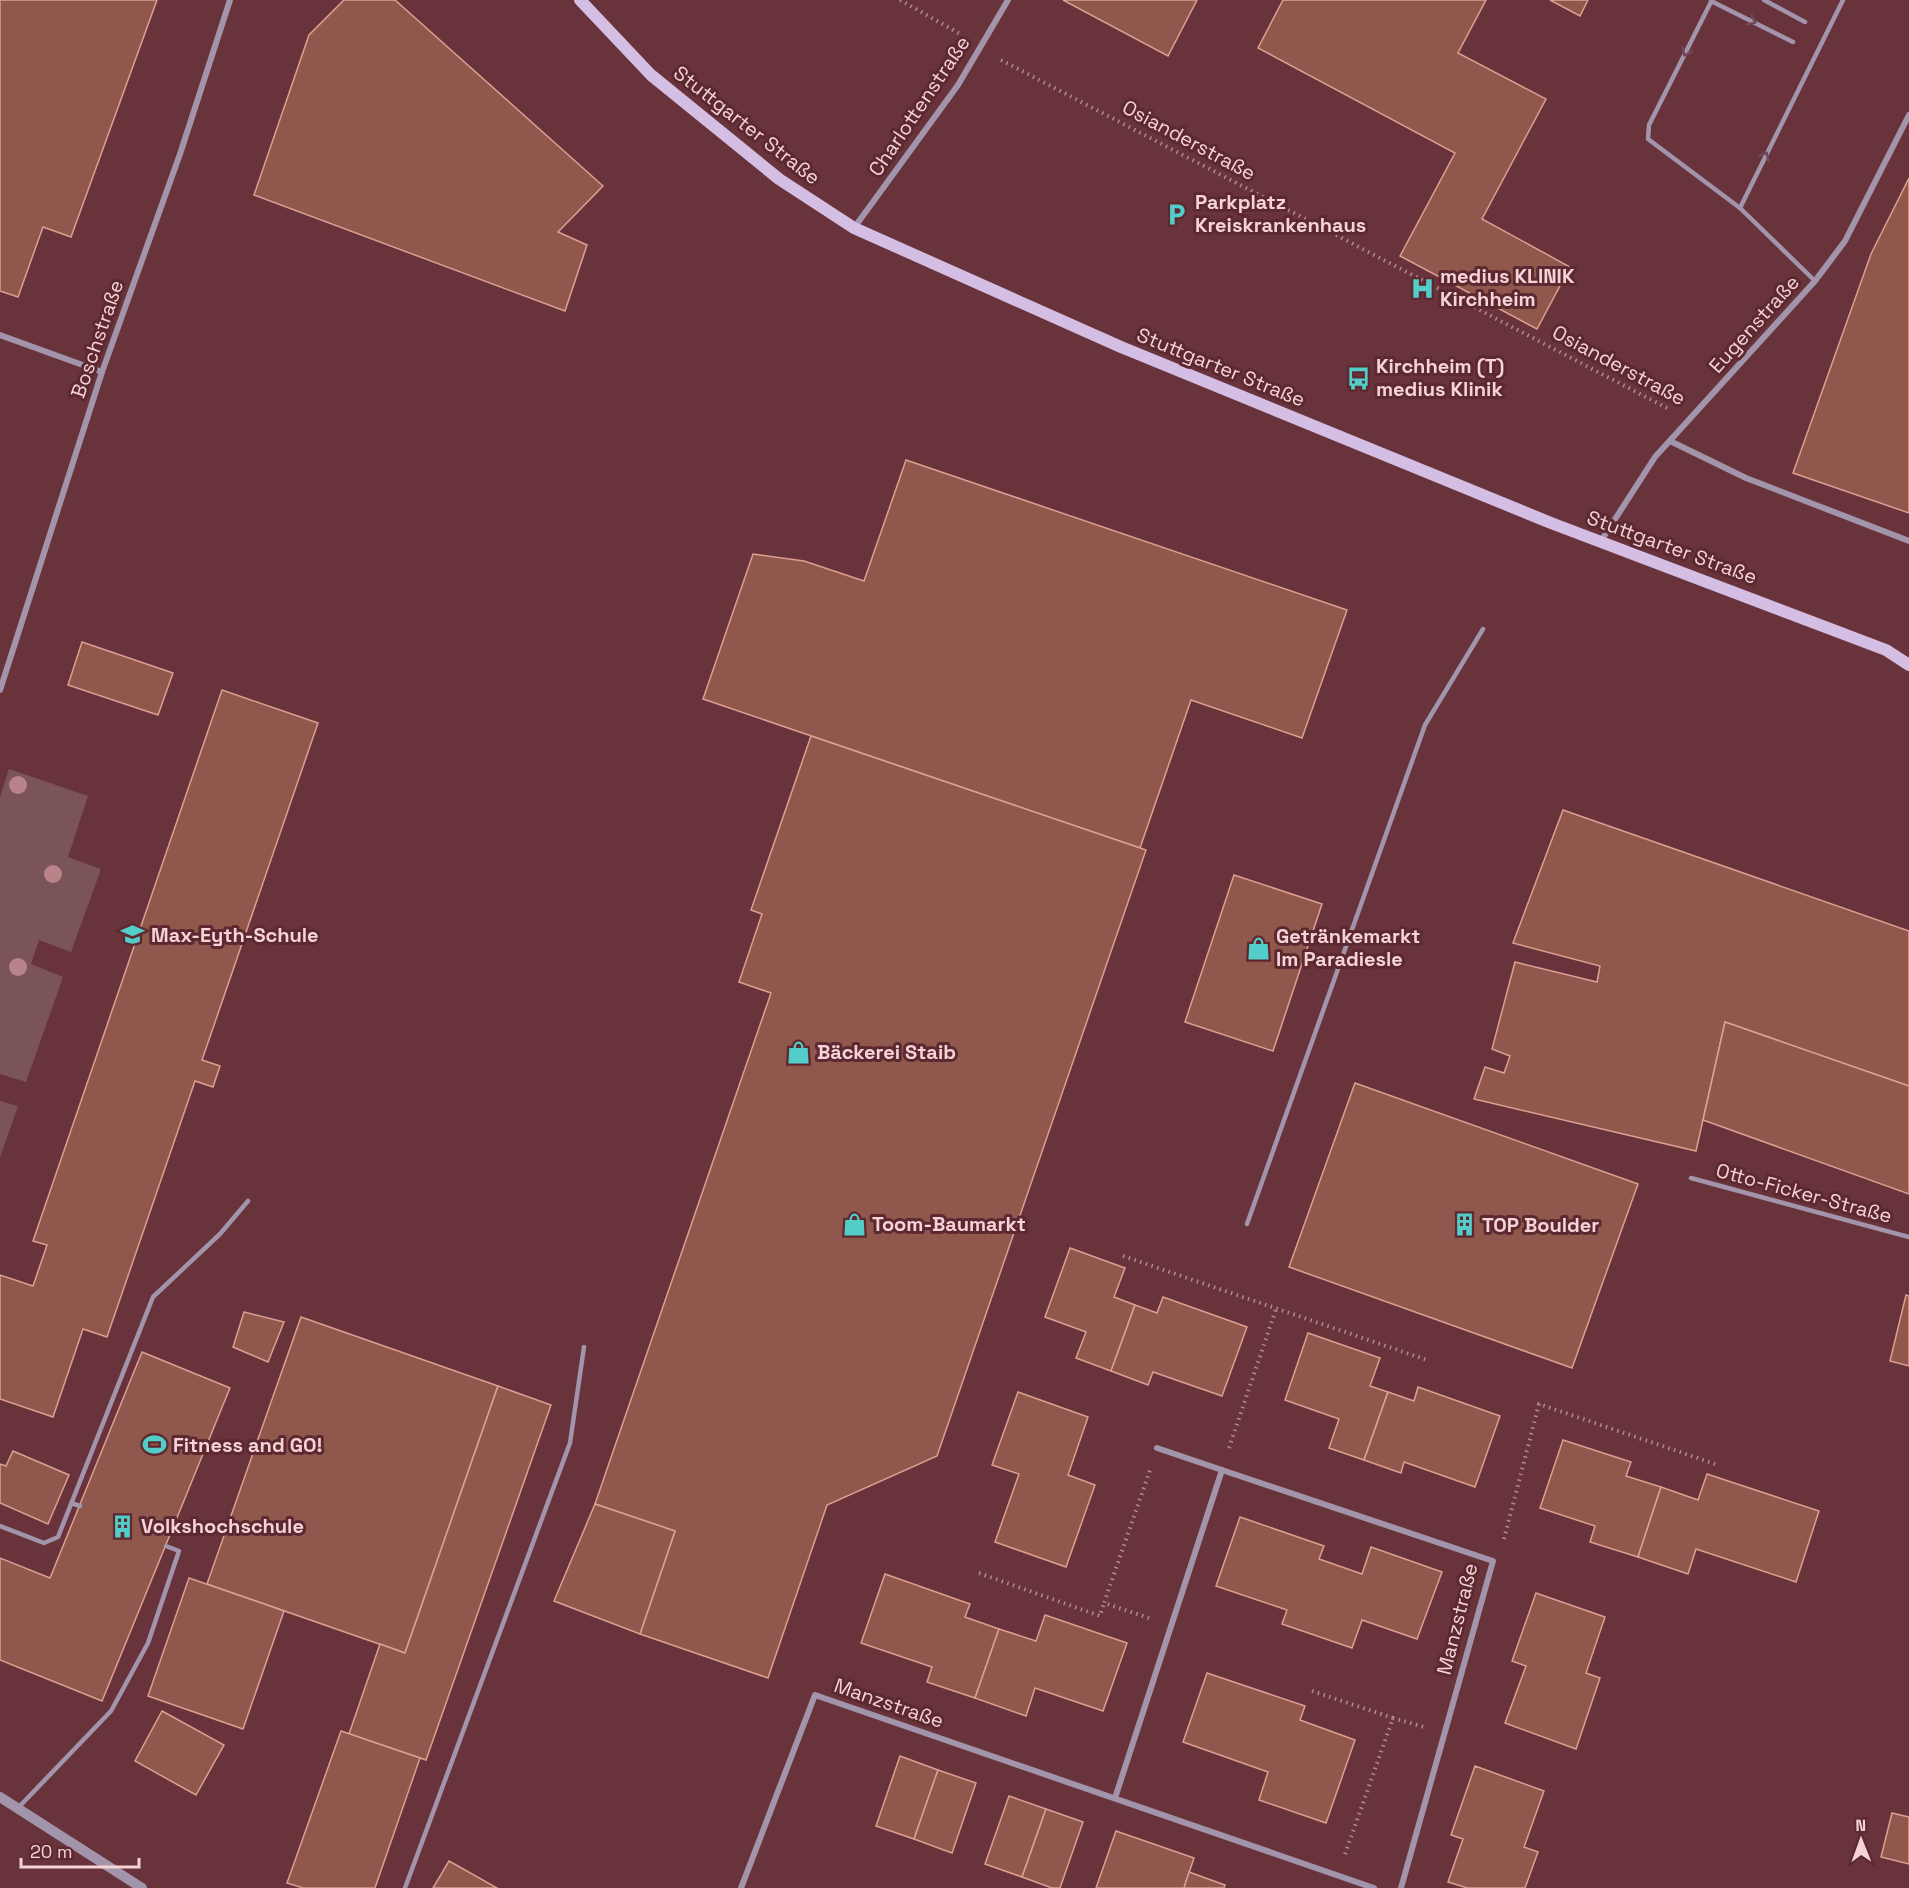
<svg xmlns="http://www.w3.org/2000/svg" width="1909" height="1888" viewBox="0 0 1909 1888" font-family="'Space Grotesk',sans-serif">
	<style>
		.green { fill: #7a5458 }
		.building { fill: #90584d; stroke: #dd9f92; stroke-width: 1.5 }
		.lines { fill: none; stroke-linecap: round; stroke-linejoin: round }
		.path { stroke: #b4898e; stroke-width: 4; stroke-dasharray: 1.5 4.5; stroke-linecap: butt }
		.service { stroke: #a294ab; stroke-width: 4.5 }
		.minor { stroke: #a294ab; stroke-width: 6 }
		.tertiary { stroke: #a294ab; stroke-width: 10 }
		.secondary { stroke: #d5bee3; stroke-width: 12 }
		.tree { fill: #ba8289 }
		.oneway { stroke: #724956 }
		.labels { text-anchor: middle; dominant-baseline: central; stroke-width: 6; stroke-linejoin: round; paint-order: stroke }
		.street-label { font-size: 20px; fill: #f5d3d6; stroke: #5d2931 }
		.poi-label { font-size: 20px; font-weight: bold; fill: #f5d3d6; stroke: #5d2931; text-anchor: start }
	</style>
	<rect width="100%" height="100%" fill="#69333b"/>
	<g class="green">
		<path d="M9 769 88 796 68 857 101 869 71 952 39 940 31 964 63 977 26 1082 0 1074V797Z"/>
		<path d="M0 1101 18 1106 0 1157Z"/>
	</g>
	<g class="building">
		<path d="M0 0H157L71 237 43 227 18 297 0 291Z"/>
		<path d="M344 0H395L603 186 558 232 587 245 565 311 254 195 309 35Z"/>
		<path d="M1063 0H1197L1168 56Z"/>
		<path d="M1283 0H1486L1458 53 1546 99 1482 219 1570 267 1537 329 1400 256 1455 153 1258 48Z"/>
		<path d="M1550 0H1588L1580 16Z"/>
		<path d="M1909 178V513L1793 473 1871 254Z"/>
		<path d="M906 460 1347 610 1302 738 1191 700 1140 848 703 699 753 554 804 561 864 581Z"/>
		<path d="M82 642 173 673 158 715 68 685Z"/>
		<path d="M222 690 318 723 202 1060 220 1066 213 1087 195 1081 107 1337 83 1329 53 1417 0 1399V1275L33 1286 47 1245 33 1241Z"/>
		<path d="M811 736 1146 850 937 1456 827 1505 768 1678 640 1634 675 1531 595 1504 771 993 739 982 762 914 751 910Z"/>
		<path d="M1563 810 1909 931V1086L1725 1022 1696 1151 1474 1099 1485 1067 1504 1073 1510 1056 1492 1049 1515 962 1597 982 1600 966 1513 943Z"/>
		<path d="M1234 875 1322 904 1273 1051 1185 1022Z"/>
		<path d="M1725 1022 1909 1086V1194L1703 1120Z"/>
		<path d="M1355 1083 1638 1184 1572 1368 1289 1267Z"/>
		<path d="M1070 1248 1125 1268 1114 1297 1135 1305 1111 1371 1076 1358 1086 1332 1045 1317Z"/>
		<path d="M1906 1295 1909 1296V1366L1890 1361Z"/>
		<path d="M1163 1297 1247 1327 1222 1396 1153 1372 1148 1385 1111 1371 1135 1305 1157 1313Z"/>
		<path d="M244 1312 284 1322 268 1362 233 1347Z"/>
		<path d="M301 1317 498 1386 405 1653 207 1584Z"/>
		<path d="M1308 1333 1380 1358 1370 1386 1388 1392 1364 1460 1329 1448 1339 1419 1285 1400Z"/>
		<path d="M142 1352 230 1388 102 1701 0 1660V1558L50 1578Z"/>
		<path d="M498 1386 551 1405 426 1760 349 1734 380 1644 405 1653Z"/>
		<path d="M1418 1387 1500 1416 1475 1487 1404 1462 1401 1473 1364 1460 1388 1392 1414 1401Z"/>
		<path d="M1018 1392 1088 1417 1068 1475 1095 1485 1066 1567 995 1542 1019 1474 992 1465Z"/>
		<path d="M1563 1440 1631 1462 1626 1476 1661 1487 1638 1557 1590 1542 1595 1526 1540 1508Z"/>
		<path d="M13 1451 69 1475 48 1524 0 1503V1464L6 1466Z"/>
		<path d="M1707 1474 1819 1511 1796 1582 1696 1549 1688 1574 1638 1557 1661 1487 1698 1500Z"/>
		<path d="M595 1504 675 1531 640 1634 554 1601Z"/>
		<path d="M1240 1517 1324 1546 1319 1559 1362 1574 1371 1547 1442 1572 1417 1639 1362 1620 1352 1648 1282 1624 1287 1610 1216 1586Z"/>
		<path d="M885 1574 970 1604 965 1617 999 1629 975 1698 927 1682 932 1667 861 1643Z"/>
		<path d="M189 1578 284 1611 243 1729 148 1696Z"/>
		<path d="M1536 1593 1605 1617 1586 1673 1600 1678 1576 1749 1505 1723 1526 1666 1512 1661Z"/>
		<path d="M1045 1615 1127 1643 1103 1711 1035 1688 1026 1716 975 1698 999 1629 1036 1641Z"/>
		<path d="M1207 1673 1305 1706 1300 1720 1355 1740 1326 1823 1259 1800 1268 1772 1183 1742Z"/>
		<path d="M162 1711 224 1745 196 1795 135 1761Z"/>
		<path d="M341 1731 420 1758 375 1888H303L287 1883Z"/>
		<path d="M900 1756 938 1770 914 1839 876 1826Z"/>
		<path d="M1475 1766 1544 1791 1524 1847 1538 1852 1525 1888H1467L1448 1882 1463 1839 1451 1835Z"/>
		<path d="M938 1770 976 1783 952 1853 914 1839Z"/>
		<path d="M1009 1796 1046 1809 1022 1877 985 1864Z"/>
		<path d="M1046 1809 1083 1822 1060 1888H1052L1022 1877Z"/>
		<path d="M1892 1813 1909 1817V1864L1881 1857Z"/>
		<path d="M1116 1831 1194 1858 1184 1888H1096Z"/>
		<path d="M449 1861 497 1888H433Z"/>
		<path d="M1189 1872 1225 1885 1224 1888H1184Z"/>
	</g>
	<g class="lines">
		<g class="path">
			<path d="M900 0 962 35"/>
			<path d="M1001 60 1667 408"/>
			<path d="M1123 1256 1427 1360"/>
			<path d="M1229 1448 1276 1309"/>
			<path d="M1504 1539 1539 1404 1718 1465"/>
			<path d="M979 1573 1100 1616 1104 1603"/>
			<path d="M1149 1618 1104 1603 1150 1470"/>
			<path d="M1312 1691 1393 1718"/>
			<path d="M1345 1854 1393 1718 1424 1727"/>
		</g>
		<g class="service">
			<path d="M1712 0 1649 125 1648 139 1740 208 1815 281"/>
			<path d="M1764 0 1805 22"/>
			<path d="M1711 1 1793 42"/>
			<path d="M1740 208 1843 0"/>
			<path d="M1691 1178 1909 1237"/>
			<path d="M1247 1224 1425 725 1483 629"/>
			<path d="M71 1503 80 1506"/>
			<path d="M0 1526 44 1543 58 1537 153 1297 220 1234 248 1201"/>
			<path d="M17 1809 111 1711 148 1643 179 1551 166 1546"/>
			<path d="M405 1888 570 1443 584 1347"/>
		</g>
		<g class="minor">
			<path d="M854 228 958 85 1008 0"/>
			<path d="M0 335 102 372"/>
			<path d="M1670 441 1746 478 1909 541"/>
			<path d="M1601 541 1655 457 1815 281 1845 241 1909 115"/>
			<path d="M0 690 102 372 180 154 230 0"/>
			<path d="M1157 1448 1222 1470"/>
			<path d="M1115 1798 1222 1470 1493 1561 1401 1888"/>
			<path d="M741 1888 815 1695 1374 1888"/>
		</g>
		<path class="tertiary" d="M0 1797 142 1888"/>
		<path class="secondary" d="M580 0 651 75 779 179 854 228 1121 347 1551 523 1886 650 1909 665"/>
	</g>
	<g class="tree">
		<circle cx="18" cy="785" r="9"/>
		<circle cx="53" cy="874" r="9"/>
		<circle cx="18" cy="967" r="9"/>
	</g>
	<defs><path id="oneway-chevron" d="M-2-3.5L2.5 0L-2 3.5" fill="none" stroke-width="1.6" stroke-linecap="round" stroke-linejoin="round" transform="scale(1.5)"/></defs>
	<g class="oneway">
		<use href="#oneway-chevron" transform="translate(1752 21) rotate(26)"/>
		<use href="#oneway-chevron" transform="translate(1686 52) rotate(116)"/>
		<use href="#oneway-chevron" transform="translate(1765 156) rotate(-64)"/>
	</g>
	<defs>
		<symbol id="parking-bare" viewBox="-9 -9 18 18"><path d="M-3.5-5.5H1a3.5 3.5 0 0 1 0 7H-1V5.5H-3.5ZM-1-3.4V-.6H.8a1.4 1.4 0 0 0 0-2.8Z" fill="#53cdc9" stroke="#5d2931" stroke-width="2.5" paint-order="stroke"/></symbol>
		<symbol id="hospital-bare" viewBox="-9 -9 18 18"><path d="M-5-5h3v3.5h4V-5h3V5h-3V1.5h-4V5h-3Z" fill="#53cdc9" stroke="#5d2931" stroke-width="2.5" paint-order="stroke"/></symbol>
		<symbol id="bus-bare" viewBox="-9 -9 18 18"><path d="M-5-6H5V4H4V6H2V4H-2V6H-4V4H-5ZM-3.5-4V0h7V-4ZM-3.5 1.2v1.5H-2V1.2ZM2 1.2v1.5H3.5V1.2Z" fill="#53cdc9" stroke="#5d2931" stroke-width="2.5" paint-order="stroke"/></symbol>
		<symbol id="school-bare" viewBox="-9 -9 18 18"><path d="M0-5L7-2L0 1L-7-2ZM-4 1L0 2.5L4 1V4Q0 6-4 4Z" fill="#53cdc9" stroke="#5d2931" stroke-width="2.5" paint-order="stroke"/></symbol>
		<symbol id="shop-bare" viewBox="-9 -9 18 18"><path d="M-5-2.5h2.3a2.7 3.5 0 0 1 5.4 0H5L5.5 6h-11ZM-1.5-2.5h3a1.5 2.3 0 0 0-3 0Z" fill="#53cdc9" stroke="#5d2931" stroke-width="2.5" paint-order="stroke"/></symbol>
		<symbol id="building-bare" viewBox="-9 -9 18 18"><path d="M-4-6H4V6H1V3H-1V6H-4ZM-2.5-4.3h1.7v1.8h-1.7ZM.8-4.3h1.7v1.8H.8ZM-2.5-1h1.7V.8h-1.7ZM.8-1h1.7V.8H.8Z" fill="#53cdc9" stroke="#5d2931" stroke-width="2.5" paint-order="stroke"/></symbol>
		<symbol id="stadium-bare" viewBox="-9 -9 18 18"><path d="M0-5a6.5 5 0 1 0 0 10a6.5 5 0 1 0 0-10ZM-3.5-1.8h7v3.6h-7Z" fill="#53cdc9" stroke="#5d2931" stroke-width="2.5" paint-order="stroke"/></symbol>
	</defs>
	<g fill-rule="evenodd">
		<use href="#parking-bare" x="1160" y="198" width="33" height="33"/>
		<use href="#hospital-bare" x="1406" y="272" width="33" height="33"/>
		<use href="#bus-bare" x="1342" y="362" width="33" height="33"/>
		<use href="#school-bare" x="116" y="918" width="33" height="33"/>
		<use href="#shop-bare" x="1242" y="932" width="33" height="33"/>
		<use href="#shop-bare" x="782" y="1036" width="33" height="33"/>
		<use href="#shop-bare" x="838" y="1208" width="33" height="33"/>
		<use href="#building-bare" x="1448" y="1208" width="33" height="33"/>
		<use href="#stadium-bare" x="138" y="1428" width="33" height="33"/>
		<use href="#building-bare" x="106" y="1510" width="33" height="33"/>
	</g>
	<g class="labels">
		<g class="street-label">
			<text transform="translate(919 106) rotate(-56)">Charlottenstraße</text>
			<text transform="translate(747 125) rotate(38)">Stuttgarter Straße</text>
			<text transform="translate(1189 140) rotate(28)">Osianderstraße</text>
			<text transform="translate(1754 324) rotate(-48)">Eugenstraße</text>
			<text transform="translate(97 339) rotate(-71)">Boschstraße</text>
			<text transform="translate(1619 365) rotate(28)">Osianderstraße</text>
			<text transform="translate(1221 367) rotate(22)">Stuttgarter Straße</text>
			<text transform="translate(1672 547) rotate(20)">Stuttgarter Straße</text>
			<text transform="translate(1804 1193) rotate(15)">Otto-Ficker-Straße</text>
			<text transform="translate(1457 1619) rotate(-76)">Manzstraße</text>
			<text transform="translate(889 1703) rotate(19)">Manzstraße</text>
		</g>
		<g class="poi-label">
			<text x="1195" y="202">Parkplatz<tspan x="1195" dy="23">Kreiskrankenhaus</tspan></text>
			<text x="1440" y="276">medius KLINIK<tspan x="1440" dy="23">Kirchheim</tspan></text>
			<text x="1376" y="366">Kirchheim (T)<tspan x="1376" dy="23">medius Klinik</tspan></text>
			<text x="151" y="935">Max-Eyth-Schule</text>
			<text x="1276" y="936">Getränkemarkt<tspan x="1276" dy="23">Im Paradiesle</tspan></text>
			<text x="817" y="1052">Bäckerei Staib</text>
			<text x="872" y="1224">Toom-Baumarkt</text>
			<text x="1482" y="1225">TOP Boulder</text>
			<text x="173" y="1445">Fitness and GO!</text>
			<text x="141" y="1526">Volkshochschule</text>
		</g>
	</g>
	<g transform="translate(1861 1840) rotate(359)" stroke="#5d2931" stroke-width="4.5" paint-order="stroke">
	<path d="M0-4.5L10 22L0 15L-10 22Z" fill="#f5d3d6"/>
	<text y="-9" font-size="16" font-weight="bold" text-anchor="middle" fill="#f5d3d6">N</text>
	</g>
	<path d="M21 1858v9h118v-9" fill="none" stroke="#f5d3d6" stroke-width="3"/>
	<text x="30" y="1858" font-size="18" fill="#f5d3d6" stroke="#5d2931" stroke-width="4.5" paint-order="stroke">20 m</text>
</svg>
